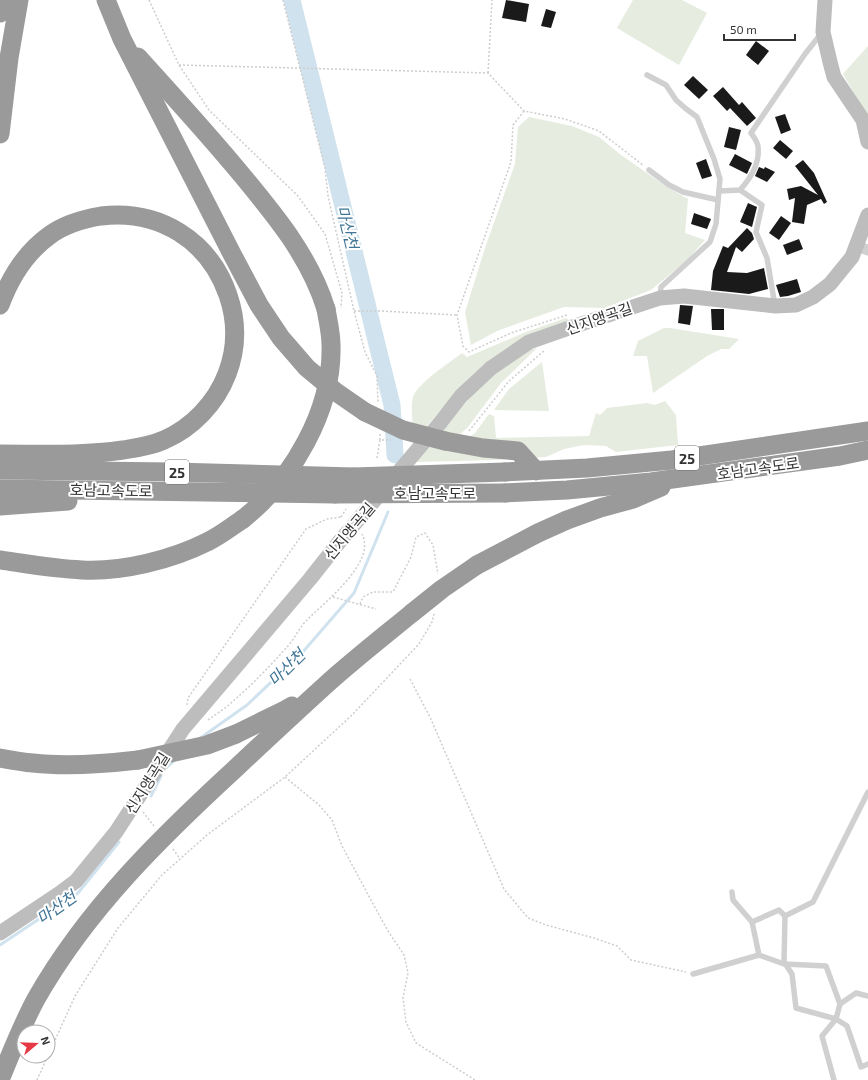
<svg xmlns="http://www.w3.org/2000/svg" width="868" height="1080" viewBox="0 0 868 1080" font-family="'Exo 2','Noto Sans KR',sans-serif">
	<style>
		.green { fill: #e6ecdf }
		.lines { fill: none; stroke-linecap: round; stroke-linejoin: round }
		.stream { stroke: #cfe2ee; stroke-width: 3 }
		.river { stroke: #cfe2ee; stroke-width: 17 }
		.building { fill: #1a1a1a }
		.path { stroke: #cdcdcd; stroke-width: 1.5; stroke-dasharray: 2 2; stroke-linecap: butt }
		.lane { stroke: #d0d0d0; stroke-width: 5.5 }
		.street { stroke: #d0d0d0; stroke-width: 11 }
		.secondary { stroke: #bdbdbd; stroke-width: 15 }
		.highway { stroke: #9a9a9a; stroke-width: 19 }
		.secondary-bridge { stroke: #bdbdbd; stroke-width: 15 }
		.highway-bridge { stroke: #9a9a9a; stroke-width: 19 }
		.labels { text-anchor: middle; dominant-baseline: central; stroke-width: 4; stroke-linejoin: round; paint-order: stroke }
		.shield { fill: #fff; stroke: #707070; stroke-width: 1 }
		.shield-label { font-size: 14px; font-weight: bold; fill: #333 }
		.street-label { font-size: 15px; fill: #333; stroke: #fff }
		.water-label { font-size: 16px; font-style: italic; fill: #3f7597; stroke: #fff }
	</style>
	<rect width="100%" height="100%" fill="#fff"/>
	<g class="green">
		<path d="M633 0H682L707 13 679 65 617 28Z"/>
		<path d="M868 46V119L862 107 843 74Z"/>
		<path d="M529 117 572 126 599 137 621 155 667 187 688 199 685 233 705 240 687 260 651 290 604 308 564 307 497 331 471 345 465 312 486 245 515 164 518 127Z"/>
		<path d="M566 318 570 321 514 344 489 360 468 379 418 436 414 435C413 424 410 409 413 397 418 383 449 363 462 353L467 357 526 332Z"/>
		<path d="M664 328H670L739 339 729 349H721L707 356 653 393 647 356H633L638 341Z"/>
		<path d="M537 348 501 383 468 427 458 436 450 437 442 430 482 383 528 350Z"/>
		<path d="M542 362 549 411 494 410 509 389Z"/>
		<path d="M665 401 676 415 678 445 616 452 606 446 584 445 564 449 546 457 495 460 416 462 429 446 460 444 475 433 489 414 494 416 496 438 589 436 596 413 600 415 607 408 647 403 655 405Z"/>
	</g>
	<g class="lines">
		<g class="stream">
			<path d="M199 739 247 705 301 654 354 593 388 512"/>
			<path d="M166 768 175 760"/>
			<path d="M151 796 161 776"/>
			<path d="M0 945 78 893 119 842"/>
		</g>
		<path class="river" d="M292 0 392 405 395 455"/>
	</g>
	<g class="building">
		<path d="M506 0 529 4 526 22 502 18Z"/>
		<path d="M546 9 556 12 551 28 541 26Z"/>
		<path d="M756 41 769 51 758 65 746 55Z"/>
		<path d="M693 76 708 90 699 99 684 85Z"/>
		<path d="M723 87 739 105 742 102 756 118 747 126 730 108 727 111 713 96Z"/>
		<path d="M785 114 791 130 781 134 775 117Z"/>
		<path d="M729 127 741 130 736 150 724 147Z"/>
		<path d="M780 140 793 151 786 159 773 148Z"/>
		<path d="M735 154 752 163 747 174 729 165Z"/>
		<path d="M706 159 712 176 702 179 696 163Z"/>
		<path d="M803 160 814 173 827 202 824 204 821 199 807 205 804 224 792 222 795 198 789 200 787 189 801 186 818 195 795 166Z"/>
		<path d="M759 167 764 169 765 167 775 172 767 182 755 176Z"/>
		<path d="M748 203 757 207 752 227 740 222Z"/>
		<path d="M694 213 711 219 707 229 691 224Z"/>
		<path d="M781 216 791 223 779 240 769 233Z"/>
		<path d="M747 228 752 233 754 239 742 252 736 247 727 272 747 273 764 268 768 289 749 294 711 290 713 271 723 246 728 248Z"/>
		<path d="M799 239 803 249 787 255 783 245Z"/>
		<path d="M797 279 801 292 788 296 780 297 776 285Z"/>
		<path d="M680 305 693 306 690 325 678 323Z"/>
		<path d="M711 309H724V330H712Z"/>
	</g>
	<g class="lines">
		<g class="path">
			<path d="M149 0 179 65 209 110 298 196 325 234 342 293 341 308"/>
			<path d="M283 0 325 168 328 196 354 311 365 352 377 376 378 402"/>
			<path d="M179 65 488 73 524 111 565 119 599 131 644 166"/>
			<path d="M488 73 492 0"/>
			<path d="M524 111 513 125 511 162 457 315 463 346 469 352 511 333 567 315"/>
			<path d="M354 311H380L457 315"/>
			<path d="M469 431 509 381 545 350"/>
			<path d="M380 434V440H391"/>
			<path d="M377 458 380 440"/>
			<path d="M341 517 346 509"/>
			<path d="M333 597 376 609"/>
			<path d="M360 604 363 597 373 592H393L411 557 416 537 425 533 433 545 438 574"/>
			<path d="M410 679 430 717 504 889 528 918 546 925 594 938 617 946 631 960 686 972"/>
			<path d="M187 705 188 698 306 529 327 519 341 517 342 518"/>
			<path d="M208 720C216 714 225 709 232 702 252 685 271 665 288 646 295 638 299 628 306 621 323 603 377 563 362 534"/>
			<path d="M285 777 319 805 332 820 342 846 372 902 388 931 404 955 408 973 403 998 406 1022 416 1043 475 1080"/>
			<path d="M143 812 154 826"/>
			<path d="M173 849 180 859"/>
			<path d="M37 1080 75 996 118 928 162 875 207 835 285 777 351 716 419 644 432 622 434 614"/>
		</g>
		<g class="lane">
			<path d="M647 75 666 85 676 100 685 108 697 117 714 159 720 179 716 224 710 242 661 287 660 297"/>
			<path d="M649 170 669 185 683 192 718 200"/>
			<path d="M740 190 762 205 756 232 767 258 775 306"/>
			<path d="M719 191 740 190C750 179 760 163 758 147 758 143 754 137 751 133L805 54 820 35"/>
			<path d="M868 792 813 902 785 916 784 962 792 974 796 1008 836 1019 847 1026 861 1067 868 1064"/>
			<path d="M732 892 733 900 752 922 759 955"/>
			<path d="M752 922 779 910 785 916"/>
			<path d="M693 974 759 955 784 964 826 966 840 1004"/>
			<path d="M834 1080 822 1036 836 1019 840 1004 856 993 868 996"/>
		</g>
		<path class="street" d="M857 246 868 250"/>
		<g class="secondary">
			<path d="M825 0 823 32 830 62 834 77 863 120 868 142"/>
			<path d="M440 423 461 396 491 368 529 342 572 327 660 298 684 296 775 306 796 305 813 297 830 284 852 257 868 215"/>
			<path d="M0 933 60 893 76 881 116 832 183 729 310 579 340 541"/>
		</g>
		<g class="highway">
			<path d="M106 0 122 39 232 254 259 305 281 338 307 368 336 392 365 412"/>
			<path d="M0 13 2 0"/>
			<path d="M138 57C173 96 208 134 241 174 275 215 310 257 326 309"/>
			<path d="M0 134 9 58 19 0"/>
			<path d="M0 305C10 278 26 252 50 235 65 224 83 219 101 216 159 209 209 240 228 295 237 321 237 348 227 374 216 403 192 428 164 440 151 446 136 448 123 450 82 456 41 454 0 454"/>
			<path d="M445 441 483 448 518 451 536 471"/>
			<path d="M0 470 174 472 354 477"/>
			<path d="M505 472 587 468 672 460 868 431"/>
			<path d="M0 489 335 494"/>
			<path d="M505 493 567 490 651 482 840 456 868 450"/>
			<path d="M0 506 68 501"/>
			<path d="M0 560C27 564 55 569 82 570 122 572 171 560 207 542 220 536 231 527 243 519"/>
			<path d="M477 565 538 533 567 520 600 508 633 499 661 487"/>
			<path d="M236 734 285 710 292 706"/>
			<path d="M0 758C11 760 22 762 33 763 68 767 104 764 138 760"/>
			<path d="M0 1080C11 1053 22 1025 36 999 87 909 161 837 236 768 267 739 298 710 329 682 356 658 384 636 412 613"/>
		</g>
		<path class="secondary-bridge" d="M340 541 440 423"/>
		<g class="highway-bridge">
			<path d="M365 412 403 430 445 441"/>
			<path d="M354 477 505 472"/>
			<path d="M335 494 505 493"/>
			<path d="M243 519C292 480 333 410 331 345 331 333 328 321 326 309"/>
			<path d="M412 613 442 589 477 565"/>
			<path d="M138 760 207 745 236 734"/>
		</g>
	</g>
	<g class="labels">
		<g class="shield">
			<rect x="675" y="446" width="24" height="24" rx="3"/>
			<rect x="165" y="460" width="24" height="24" rx="3"/>
		</g>
		<g class="shield-label">
			<text x="687" y="458">25</text>
			<text x="177" y="472">25</text>
		</g>
		<g class="street-label">
			<text transform="translate(599 318) rotate(-19)">신지앵곡길</text>
			<text transform="translate(758 468) rotate(-8)">호남고속도로</text>
			<text transform="translate(111 490) rotate(1)">호남고속도로</text>
			<text x="435" y="493">호남고속도로</text>
			<text transform="translate(349 531) rotate(-50)">신지앵곡길</text>
			<text transform="translate(147 783) rotate(-58)">신지앵곡길</text>
		</g>
		<g class="water-label">
			<text transform="translate(348 227) rotate(76)">마산천</text>
			<text transform="translate(286 667) rotate(-44)">마산천</text>
			<text transform="translate(56 907) rotate(-35)">마산천</text>
		</g>
	</g>
	<g transform="translate(36 1044) rotate(71)"><circle r="19" fill="#ffffff" stroke="#adadad"/>
	<path d="M0-3L7 15L0 10L-7 15Z" fill="#e63946"/>
	<text y="-6" font-size="11" font-weight="bold" text-anchor="middle" fill="#333333">N</text>
	</g>
	<path d="M724 34v6h71v-6" fill="none" stroke="#333333" stroke-width="2"/>
	<text x="730" y="34" font-size="12" fill="#333333" stroke="#ffffff" stroke-width="3" paint-order="stroke">50 m</text>
</svg>
